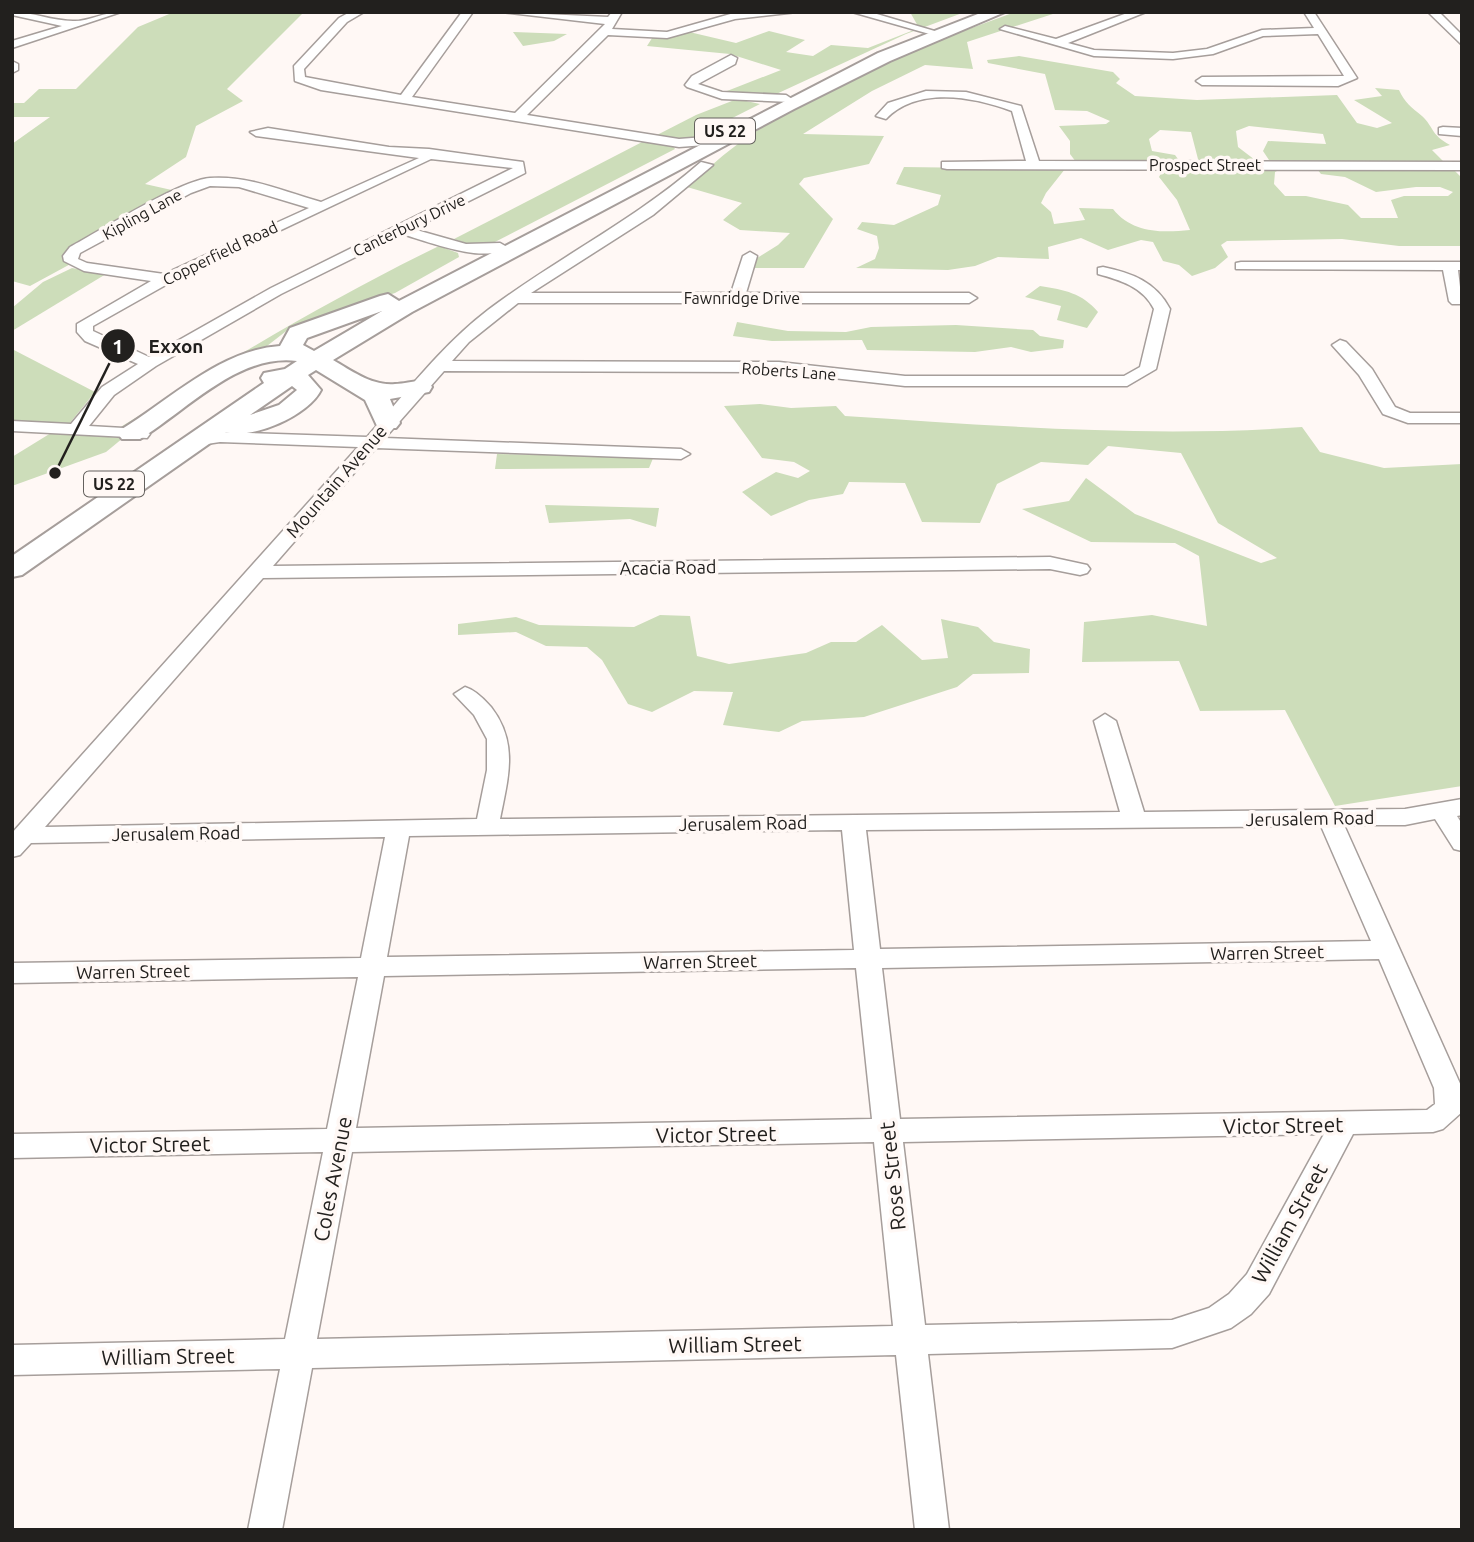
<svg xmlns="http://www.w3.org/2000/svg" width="1474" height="1542" viewBox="0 0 1474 1542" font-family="Ubuntu,sans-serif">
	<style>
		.green { fill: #cdddba }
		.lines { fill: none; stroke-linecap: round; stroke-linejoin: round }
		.minor-casing { stroke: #a69e9b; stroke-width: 3 }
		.highway-casing { stroke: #a69e9b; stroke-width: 4 }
		.minor { fill: #fff; fill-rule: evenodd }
		.highway { fill: #fff; fill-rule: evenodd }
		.labels { text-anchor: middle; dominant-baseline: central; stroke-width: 7; stroke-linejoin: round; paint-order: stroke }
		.shield { fill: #fff8f5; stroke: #64615e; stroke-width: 2 }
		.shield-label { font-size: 16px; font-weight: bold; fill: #22201e }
		.far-street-label { font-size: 16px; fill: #22201e; stroke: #fff8f5 }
		.street-label { font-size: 18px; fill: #22201e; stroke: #fff8f5 }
		.near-street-label { font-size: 21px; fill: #22201e; stroke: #fff8f5 }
		.leader { fill: none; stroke: #22201e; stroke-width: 2.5 }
		.callout-dot { fill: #22201e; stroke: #fff8f5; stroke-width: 2.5 }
		.mark-label { font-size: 21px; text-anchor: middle; font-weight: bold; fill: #fff }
		.callout-label { font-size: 19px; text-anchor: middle; font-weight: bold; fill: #22201e; stroke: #fff8f5; stroke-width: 7; stroke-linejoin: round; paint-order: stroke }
	</style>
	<rect width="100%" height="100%" fill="#fff8f5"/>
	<g class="green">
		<path d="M174 12H304L227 89 243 101 196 126 186 157 145 184 185 193 76 250V261L30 286 12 281V144L50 117H12V103H24L39 89H76L138 27Z"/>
		<path d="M910 12H965L906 34 772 96 727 91 781 70 730 54 647 46 654 35 685 31 736 43 769 31 805 40 786 52 813 56 831 45 868 48 919 28Z"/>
		<path d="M1015 12H1059L967 42 973 69 925 65 872 91 803 134 884 136 869 164 804 178 799 184 833 219 804 268H754V260L778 245 790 233 740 230 723 220 742 203 687 187C706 171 724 153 745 139 826 81 922 46 1015 12Z"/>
		<path d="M513 32H514L567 34 554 41 523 46Z"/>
		<path d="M1019 56 1113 72 1120 79 1116 83 1135 96 1197 100 1337 95 1357 123 1377 128 1392 123 1354 100 1382 96 1375 88 1399 90C1405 103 1411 107 1422 116 1434 127 1430 134 1450 145L1432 150 1444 162 1271 163 1263 151 1268 141 1326 144 1323 134 1249 126 1236 131 1238 147 1259 163H1199L1191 132 1160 130 1149 139 1152 151 1175 155 1181 163 1076 162 1070 154V141L1059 126 1106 124 1110 121 1087 111 1055 110 1045 74 988 63 987 60Z"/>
		<path d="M737 99 760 104 687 141 657 135 696 115Z"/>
		<path d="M646 140 672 145 675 149 493 243 471 245 454 239Z"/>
		<path d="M1287 166 1275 172 1274 184 1285 196H1306L1348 205 1361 218H1398L1391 200 1404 196H1448L1453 192 1440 187H1416L1376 192 1345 177 1321 174 1317 169H1453L1462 178V246H1399L1342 239 1227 241 1221 245 1228 257 1215 268 1192 276 1179 265 1163 261 1153 242 1141 240 1108 250 1081 238 1048 247 1049 259 998 257 975 266 948 270 856 268 875 259 879 248 877 236 857 229 862 222 894 225 938 205 941 195 896 184 904 167 1065 169 1046 193 1041 203 1051 212 1054 224 1085 220 1079 208 1113 209C1132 233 1161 233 1190 230L1177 200 1159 177 1164 168Z"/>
		<path d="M439 246 458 253 459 257 395 293 294 325 267 346 241 358 132 426 119 428C224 363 328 300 439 246Z"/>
		<path d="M72 268 106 274 12 331V308L43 282Z"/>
		<path d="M1040 286C1065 290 1082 293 1098 312L1087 328 1057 320 1061 306 1025 297Z"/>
		<path d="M737 322 788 331 846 332 871 327 956 325 1033 330 1040 336 1064 340 1063 348 1031 352 1011 347 975 352 867 350 862 340 772 341 733 336Z"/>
		<path d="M12 349 95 392 69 424 12 421Z"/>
		<path d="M760 404 791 408 836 406 845 416C997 426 1150 438 1302 427L1320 452 1384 468 1462 464V786L1335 806 1285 710 1200 711 1179 661 1082 662 1084 622 1152 615 1207 626 1199 556 1175 543 1091 542 1022 509 1069 501 1086 478 1135 514 1261 563 1277 558 1218 523 1181 453 1108 446 1088 465 1041 462 997 484 980 523 922 522 905 483 849 482 843 494 809 500 771 516 742 492 776 472 798 478 810 471 794 462 762 458 724 406Z"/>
		<path d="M51 433 123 438 106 452 12 486V457Z"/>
		<path d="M497 454 654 456 649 468 495 469Z"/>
		<path d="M545 505 659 508 656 527 630 519 549 523Z"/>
		<path d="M660 615 690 616 697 656 729 664 806 653 831 642H856L882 625 922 660 948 658 941 619 978 627 994 642 1030 649 1029 673 973 674 957 687 864 717 802 721 779 732 723 725 733 692 694 691 652 712 628 704 602 660 587 647 546 646 516 632 458 635V624L516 617 539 625 634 627Z"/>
	</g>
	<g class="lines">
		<defs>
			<g id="minor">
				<path d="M12 12C33 12 52 21 73 21 87 22 104 12 121 12L12 48V41L62 26 12 15Z"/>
				<path d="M350 12H364L347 22 304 69 305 77 401 95 462 12H473L412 97 515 113 605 24 501 12 608 17 612 12H622L612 29 667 32 734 13 797 12 735 19 667 38 608 35 527 115 679 139 705 137 711 141 705 145 679 147 321 90 295 81 294 66 339 18Z"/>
				<path d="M852 12H870L938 32 933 35Z"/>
				<path d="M1130 12H1146L1068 43 1094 50 1173 53 1207 49 1262 30 1314 28 1304 12H1314L1357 78 1338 86 1202 85 1196 81 1202 77 1344 76 1318 34 1263 36 1213 54 1173 59 1094 56 1000 29 1005 26 1056 39Z"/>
				<path d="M1428 12H1439L1462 35V45Z"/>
				<path d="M731 55 737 58 735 64 698 84 722 92 786 95 792 99 790 102 722 99 687 87 685 85 692 76Z"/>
				<path d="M12 61 18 64V70L12 73Z"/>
				<path d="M926 91 966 92 1021 106 1039 161 1462 162V170L947 169 942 168V162L1026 161 1012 111C973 97 918 86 886 119L876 116 888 103Z"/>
				<path d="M1443 127 1462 128V136L1439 134V128Z"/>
				<path d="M268 128 389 147 429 149 523 162 525 173 413 229 466 244 500 243 507 247C487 265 426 241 402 234L281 294 156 366 114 395 89 426 141 429 150 434 147 438 12 431V421L71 424 102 387 138 364 85 341 77 332V324L151 281 84 271 64 261 63 256 70 247C100 231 180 180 210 178 248 175 285 192 321 202L419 158 256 136 250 132ZM431 159 513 168 271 288 149 357 93 331V326L171 282ZM210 186 239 187 309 208 164 274 87 263 78 259 80 253 191 193Z"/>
				<path d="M701 162 713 165 653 215 531 293H731L743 256 750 252 757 256 746 293H969L977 298 969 303H518L469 342 452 361 779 362 905 376H1124L1140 367 1154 309C1143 287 1120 280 1098 274V268L1103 267C1132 273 1156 282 1170 309L1156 369 1127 386H905L779 372 444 371 385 438 681 449 690 454 681 459 376 448 273 566 1050 557 1087 565 1090 569 1087 573 1080 575 1050 569 263 578 45 827 477 819 487 770V739L474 715 454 694 465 687C475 690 484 699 491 707 519 743 508 778 500 819L1120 812 1094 721 1105 714 1116 721 1144 812 1405 809 1462 799V815L1457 816 1462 824V851L1454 849 1435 819 1405 825H1344L1462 1088V1112L1443 1129 1433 1132 1353 1134 1269 1294 1251 1314 1231 1328 1172 1348 928 1354 949 1530H915L896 1355 312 1368 282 1530H248L280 1369 12 1375V1345L285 1339 323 1152 12 1158V1134L327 1129 358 977 12 983V963L361 958 385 837 31 843 20 855 12 857V833L358 447 220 442 193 446 184 441 187 437 220 432 367 437C405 394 441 346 488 310 557 258 635 220 701 162ZM1321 826 1371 941 880 949 866 830ZM842 830 854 950 387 957 409 836ZM1379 959 1434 1088 1435 1104 1427 1110 900 1119 882 968ZM856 968 872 1119 356 1128 384 976ZM1324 1134 1247 1274 1229 1294 1209 1308 1172 1320 925 1325 903 1142ZM874 1142 893 1326 317 1339 352 1152Z"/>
				<path d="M1241 262H1462V270H1458L1462 304H1452L1449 301 1443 270 1236 269V263Z"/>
				<path d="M1340 340 1346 342 1372 369 1395 407 1410 413H1462V423H1408L1383 414 1359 375 1332 345Z"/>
			</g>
			<path id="highway" d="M983 12H1005L890 61 794 109 412 312 333 360C352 371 372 386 395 384 407 384 416 379 429 382L432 387 429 392 390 399 400 423 396 428H378L365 400 316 370 308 375 321 390C309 415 253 440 226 432L22 575 12 577V556L264 383 261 378 264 373 285 369 297 361C239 353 186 411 140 439H122L118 434 122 429C171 399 220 350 280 346L290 328 380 296 388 294 399 301 878 53ZM382 311 314 351 303 345 307 338ZM292 386 297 390 279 405 250 415Z"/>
		</defs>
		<use href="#minor" class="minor-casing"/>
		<use href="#highway" class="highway-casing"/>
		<use href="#minor" class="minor"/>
		<use href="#highway" class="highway"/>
	</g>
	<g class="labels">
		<g class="shield">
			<rect x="695" y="118.5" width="60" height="25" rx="5"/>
			<rect x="84" y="471.5" width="60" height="25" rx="5"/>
		</g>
		<g class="shield-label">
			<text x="725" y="131">US 22</text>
			<text x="114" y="484">US 22</text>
		</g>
		<g class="far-street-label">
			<text x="1205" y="165">Prospect Street</text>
			<text transform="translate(142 214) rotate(-29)">Kipling Lane</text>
			<text transform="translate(409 225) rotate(-26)">Canterbury Drive</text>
			<text transform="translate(220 253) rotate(-26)">Copperfield Road</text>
			<text x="742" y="298">Fawnridge Drive</text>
			<text transform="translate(789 371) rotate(4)">Roberts Lane</text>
		</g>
		<g class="street-label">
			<text transform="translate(336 481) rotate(-49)">Mountain Avenue</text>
			<text transform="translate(668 567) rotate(-1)">Acacia Road</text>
			<text transform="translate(1310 818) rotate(-1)">Jerusalem Road</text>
			<text transform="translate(743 823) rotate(-1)">Jerusalem Road</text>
			<text transform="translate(176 833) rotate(-1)">Jerusalem Road</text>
			<text transform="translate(1267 952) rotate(-1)">Warren Street</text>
			<text transform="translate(700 961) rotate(-1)">Warren Street</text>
			<text transform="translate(133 971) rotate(-1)">Warren Street</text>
		</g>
		<g class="near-street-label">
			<text transform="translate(1283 1125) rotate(-1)">Victor Street</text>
			<text transform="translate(716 1134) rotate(-1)">Victor Street</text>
			<text transform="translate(150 1144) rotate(-1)">Victor Street</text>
			<text transform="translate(892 1176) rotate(-96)">Rose Street</text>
			<text transform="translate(332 1179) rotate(-79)">Coles Avenue</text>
			<text transform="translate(1289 1223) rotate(-61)">William Street</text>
			<text transform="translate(735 1344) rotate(-1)">William Street</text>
			<text transform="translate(168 1356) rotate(-1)">William Street</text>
		</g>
	</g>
	<path class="leader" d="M55 473L118 346"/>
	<g class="callout-dot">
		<circle cx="55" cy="473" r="7"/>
		<circle cx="118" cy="346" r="18"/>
	</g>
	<g class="mark-label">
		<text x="118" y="354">1</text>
	</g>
	<g class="callout-label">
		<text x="176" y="353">Exxon</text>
	</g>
	<rect width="1474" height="1542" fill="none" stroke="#22201e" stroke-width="28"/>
</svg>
